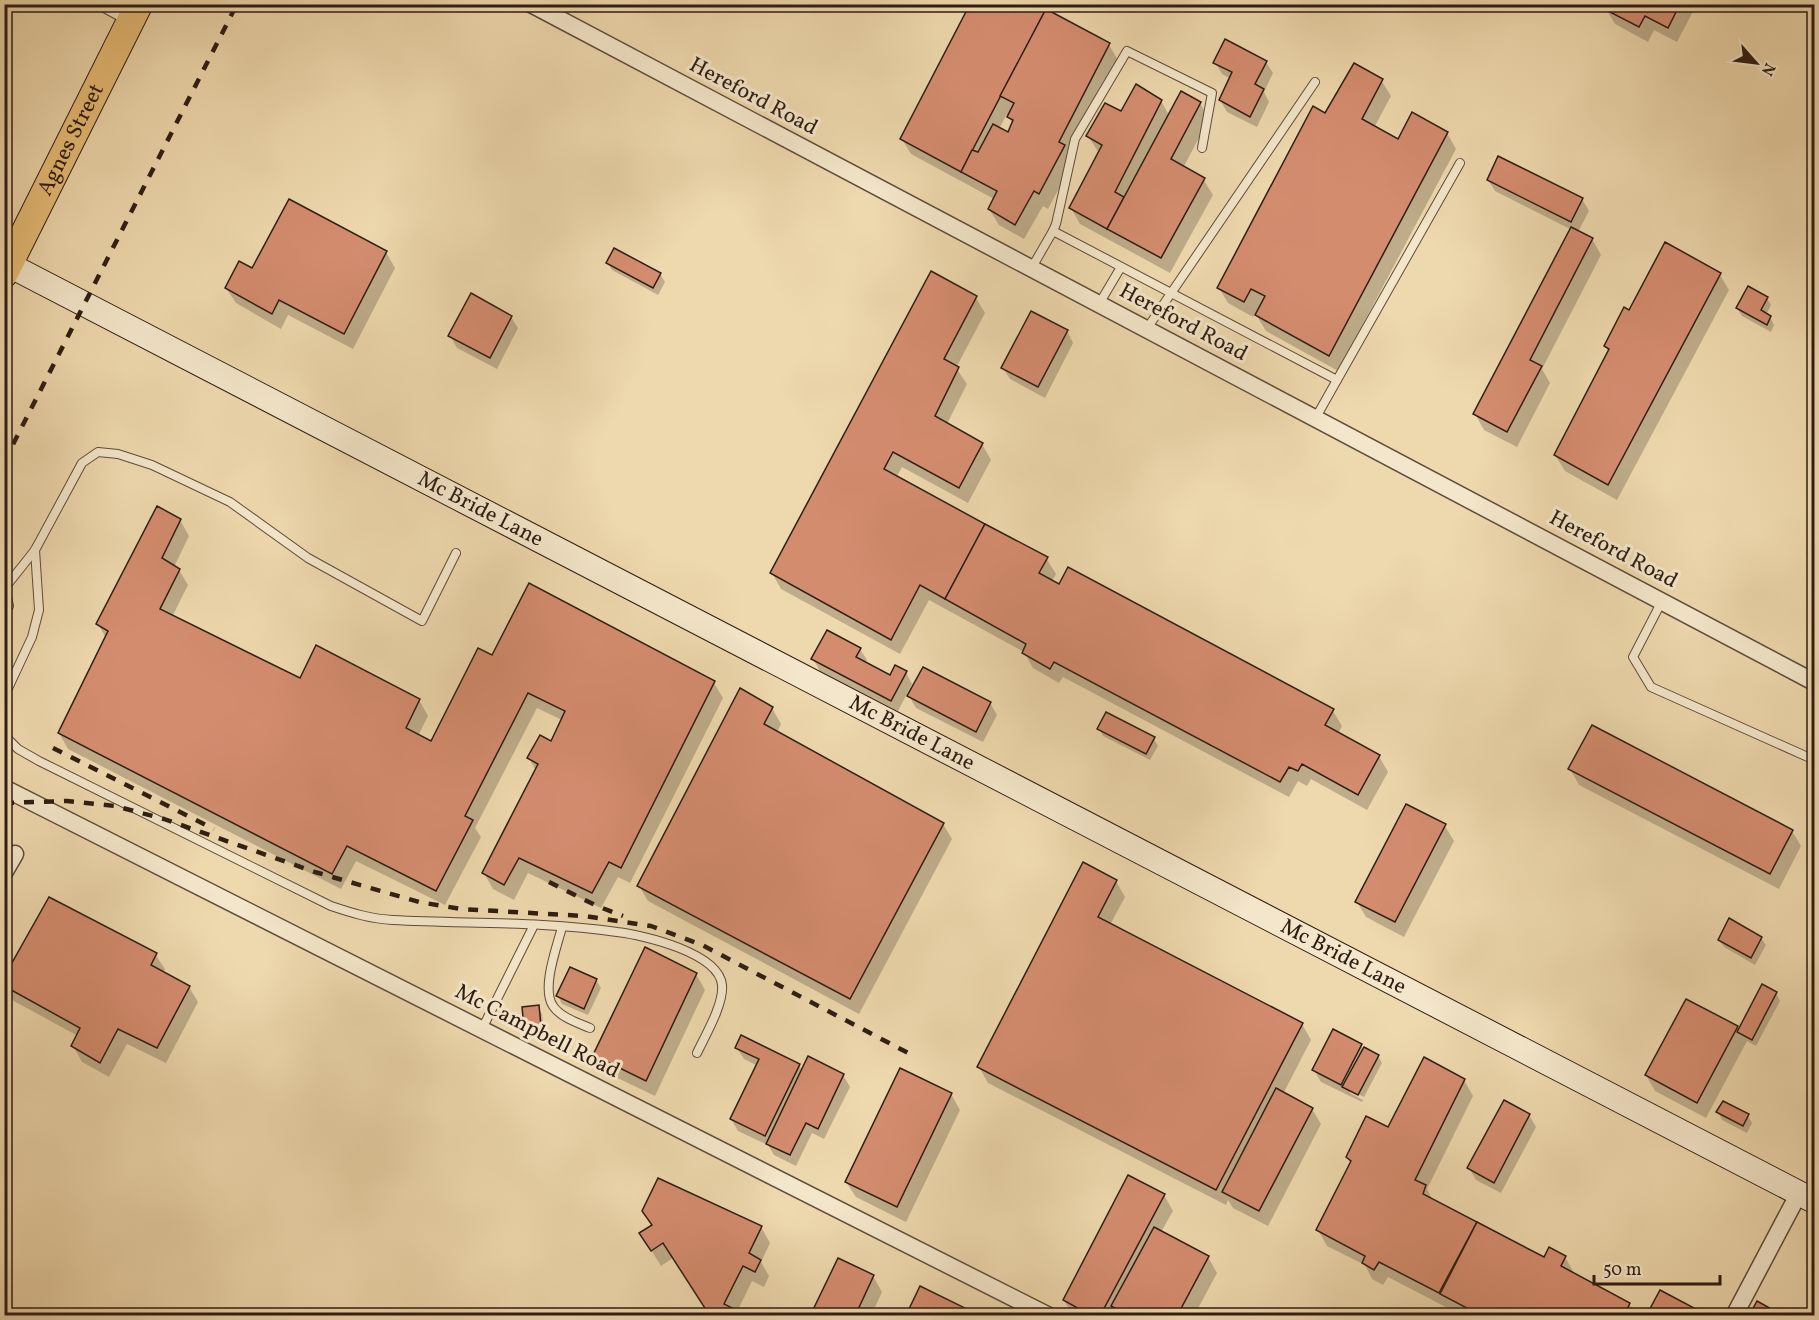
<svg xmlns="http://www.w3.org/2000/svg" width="1819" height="1320" viewBox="0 0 1819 1320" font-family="Vollkorn,serif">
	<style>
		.shadow { fill: #0003; fill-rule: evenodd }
		.building { fill: #d48c6f; stroke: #2e1d13; stroke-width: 1.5 }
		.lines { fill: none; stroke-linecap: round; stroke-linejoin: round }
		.lane-casing { stroke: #5e4c3a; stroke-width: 10 }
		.street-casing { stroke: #5e4c3a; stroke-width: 19 }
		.secondary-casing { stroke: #2e1d13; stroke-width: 26 }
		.primary-casing { stroke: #2e1d13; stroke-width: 29 }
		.lane { stroke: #f4e6ca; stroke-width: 8 }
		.street { stroke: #f4e6ca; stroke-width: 16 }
		.secondary { stroke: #f4e6ca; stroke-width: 24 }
		.primary { stroke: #e7bc76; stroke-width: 27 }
		.rail { stroke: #2e1d13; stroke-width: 4.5; stroke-dasharray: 10 10; stroke-linecap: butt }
		.labels { text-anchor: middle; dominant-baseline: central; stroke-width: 6; stroke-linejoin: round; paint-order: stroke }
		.street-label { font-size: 22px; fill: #2e1d13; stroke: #f4e6ca }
	</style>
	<rect width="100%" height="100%" fill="#eed8ad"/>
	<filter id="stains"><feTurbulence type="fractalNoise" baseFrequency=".00333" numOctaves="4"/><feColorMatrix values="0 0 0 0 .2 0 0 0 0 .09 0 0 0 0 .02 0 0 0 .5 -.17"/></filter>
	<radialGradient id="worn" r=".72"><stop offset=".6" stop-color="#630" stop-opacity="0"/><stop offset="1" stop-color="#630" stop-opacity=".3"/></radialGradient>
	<g class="shadow">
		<path d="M1608 4H1697L1677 42 1654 30 1648 42 1615 24 1606 9Z"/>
		<path d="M1109 45 1118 60 1069 155 1073 162 1048 209 1043 206 1024 239 999 225 989 209 994 199 911 154 902 139ZM1007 114 1013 124 1009 134 999 129Z"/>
		<path d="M1215 62H1266L1273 73 1264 92 1269 102 1257 127 1227 112 1220 100 1231 79 1222 74Z"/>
		<path d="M1381 80 1391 96 1374 128 1398 141 1447 133 1456 149 1338 371 1266 331 1255 313 1253 317 1228 303 1219 288 1325 115Z"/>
		<path d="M1161 101 1169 115 1200 103 1209 119 1183 168 1203 179 1213 195 1170 273 1080 224 1071 208 1099 153 1088 136 1121 113Z"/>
		<path d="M1488 180 1582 199 1589 211 1578 232 1592 239 1601 255 1542 369 1550 383 1517 447 1484 430 1475 414 1572 230 1495 191Z"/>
		<path d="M386 252 395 268 353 349 288 315 281 329 236 303 226 288 253 270Z"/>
		<path d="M608 263 660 274 665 282 658 295 612 270Z"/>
		<path d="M1720 275 1729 290 1617 500 1565 471 1555 455 1609 352 1605 346 1629 312Z"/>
		<path d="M976 298 985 313 956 368 967 384 947 424 982 444 991 460 968 503 902 467 896 478 1046 558 1056 574 1052 581 1333 711 1342 726 1338 734 1379 756 1388 772 1367 810 1311 779 1307 786 1298 781 1289 797 1063 677 1059 683 1033 668 1024 652 929 600 900 654 781 589 772 573Z"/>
		<path d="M1767 298 1771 305 1766 315 1770 317 1774 325 1771 332 1742 316 1737 308Z"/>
		<path d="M511 317 518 328 497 369 457 348 450 336Z"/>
		<path d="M1067 331 1073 343 1045 398 1010 379 1003 368Z"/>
		<path d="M180 520 189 536 174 567 179 570 188 585 172 617 300 680 419 700 428 716 418 736 432 743 493 657 714 683 723 698 630 883 618 877 601 908 528 873 514 900 493 889 484 873 536 771 529 758 551 743 562 720 537 708 475 828 481 837 445 905 356 861 341 889 68 749 59 733 106 638 98 624Z"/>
		<path d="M860 649 867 660 865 664 891 677 906 672 912 684 898 711 820 671 813 659Z"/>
		<path d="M909 696 990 703 997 715 983 742 916 708Z"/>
		<path d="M772 708 781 724 777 733 943 824 952 839 859 1014 648 901 639 886Z"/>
		<path d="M1099 729 1154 739 1158 746 1150 760 1103 736Z"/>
		<path d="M1570 769 1792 831 1801 846 1779 889 1579 785Z"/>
		<path d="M1445 826 1454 841 1404 937 1366 917 1357 902Z"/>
		<path d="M1116 881 1125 897 1110 925 1302 1024 1311 1040 1283 1094 1312 1109 1321 1124 1268 1226 1233 1208 1228 1200 1226 1205 988 1083 979 1067Z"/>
		<path d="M1761 938 1766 945 1755 965 1724 947 1719 940Z"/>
		<path d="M155 954 165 969 163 973 189 987 198 1002 166 1063 127 1044 109 1077 82 1062 73 1046 78 1036 12 1000 4 987V980Z"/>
		<path d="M571 969 596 980 601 988 588 1015 562 1004 558 996Z"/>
		<path d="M696 974 705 990 655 1096 603 1071 594 1055Z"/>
		<path d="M1776 993 1780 1001 1756 1046 1747 1041 1706 1118 1655 1091 1646 1075 1737 1027 1739 1031Z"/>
		<path d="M538 1007 542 1014 544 1033 530 1035 525 1028Z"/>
		<path d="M1361 1045 1364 1050 1378 1056 1382 1063 1364 1097 1350 1090V1093L1363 1100 1362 1102 1321 1082 1314 1070Z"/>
		<path d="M737 1048 799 1065 802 1071 843 1075 850 1087 824 1139 812 1133 796 1166 774 1155 768 1145 738 1131 731 1119 758 1066 744 1059Z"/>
		<path d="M1424 1059 1464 1080 1473 1096 1427 1189 1433 1201 1544 1259 1565 1257 1574 1273 1629 1304 1636 1316H1463L1388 1277 1383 1285 1372 1279 1365 1265 1327 1246 1318 1230 1351 1164 1347 1157 1388 1129Z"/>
		<path d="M951 1094 960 1110 906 1222 856 1197 846 1182Z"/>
		<path d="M1718 1112 1748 1116 1752 1123 1747 1133 1722 1120Z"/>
		<path d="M1529 1115 1536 1127 1501 1193 1476 1180 1469 1168Z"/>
		<path d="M1164 1195 1173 1211 1161 1232 1208 1257 1217 1273 1194 1316H1073L1064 1300Z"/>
		<path d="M761 1227 770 1243 761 1262 769 1276 764 1287 752 1281 737 1312 740 1316H711L673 1258 661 1266 641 1234Z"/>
		<path d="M873 1276 882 1292 871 1316H811Z"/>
		<path d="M911 1309H964L968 1316H915Z"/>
	</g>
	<g class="building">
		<path d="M970 4H1037L1046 9 961 172 900 139Z"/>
		<path d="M1606 4H1680L1668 28 1645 16 1639 27 1604 9Z"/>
		<path d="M1046 9 1110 43 1059 142 1065 145 1039 194 1034 191 1015 225 988 209 997 191 961 172 972 150 978 152 993 124 1008 132 1013 120 1007 117 1014 103 1000 96Z"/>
		<path d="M1225 39 1267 61 1255 84 1264 89 1250 117 1219 100 1232 72 1213 63Z"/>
		<path d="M1354 63 1383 79 1362 119 1398 139 1412 112 1448 132 1329 356 1255 315 1265 296 1251 289 1244 302 1217 288 1313 106 1325 113Z"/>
		<path d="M1136 84 1162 100 1115 192 1124 197 1107 229 1069 208 1102 145 1086 136 1105 103 1121 111Z"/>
		<path d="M1181 91 1201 102 1171 159 1205 178 1161 258 1107 229Z"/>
		<path d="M1498 156 1583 198 1571 222 1487 180Z"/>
		<path d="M289 199 387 251 344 334 279 300 272 314 225 288 239 261 252 268Z"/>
		<path d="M1571 227 1593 238 1530 360 1542 366 1507 432 1473 414Z"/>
		<path d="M1665 242 1721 273 1608 485 1554 455 1609 349 1604 346 1624 307 1629 310Z"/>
		<path d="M614 248 661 273 653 288 606 263Z"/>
		<path d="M931 271 977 296 944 359 959 367 935 416 983 443 959 488 893 452 884 469 985 524 945 599 920 585 891 640 770 573Z"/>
		<path d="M1748 286 1768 297 1761 310 1771 316 1767 325 1736 308Z"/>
		<path d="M471 293 512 316 490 358 448 336Z"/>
		<path d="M1031 311 1068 330 1038 387 1001 368Z"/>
		<path d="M157 506 181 519 162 558 180 569 160 609 300 678 316 645 420 699 406 728 431 741 478 648 492 655 529 583 715 681 621 868 609 862 592 893 519 858 504 885 482 873 538 764 527 758 540 735 551 741 565 711 528 693 465 816 473 820 436 891 347 846 332 874 58 733 108 631 96 624Z"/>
		<path d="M985 524 1048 557 1039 573 1059 584 1068 567 1334 709 1325 725 1380 755 1358 795 1302 764 1298 771 1289 767 1280 782 1054 662 1050 669 1022 653 1026 644 945 599Z"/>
		<path d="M827 630 861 648 856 657 890 675 895 665 907 671 891 701 811 659Z"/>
		<path d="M923 667 991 702 976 732 907 696Z"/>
		<path d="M740 688 773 707 764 724 944 823 850 999 637 886Z"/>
		<path d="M1106 712 1155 737 1146 754 1097 729Z"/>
		<path d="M1592 725 1793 830 1770 874 1568 769Z"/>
		<path d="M1406 804 1446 824 1395 922 1355 902Z"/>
		<path d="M1083 862 1117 880 1098 917 1303 1023 1216 1190 977 1067Z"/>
		<path d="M49 897 157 953 151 965 190 986 157 1048 118 1029 100 1063 71 1046 80 1028 4 986V977Z"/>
		<path d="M1729 918 1762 937 1751 958 1718 940Z"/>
		<path d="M645 947 697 973 646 1081 593 1055Z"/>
		<path d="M570 967 597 979 584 1009 556 996Z"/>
		<path d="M1762 984 1777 992 1752 1040 1737 1032Z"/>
		<path d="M1686 999 1738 1026 1697 1103 1645 1075Z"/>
		<path d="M539 1005 541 1026 524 1028 522 1007Z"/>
		<path d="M1333 1029 1362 1044 1341 1085 1312 1070Z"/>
		<path d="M741 1035 800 1064 765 1136 730 1119 759 1059 735 1048Z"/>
		<path d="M1364 1047 1379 1055 1358 1095 1342 1087Z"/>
		<path d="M808 1056 844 1074 818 1129 806 1123 790 1155 766 1144Z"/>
		<path d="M1424 1057 1465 1079 1415 1180 1426 1185 1423 1194 1477 1222 1439 1293 1379 1262 1374 1270 1362 1263 1365 1256 1316 1230 1351 1161 1346 1157 1366 1116 1388 1127Z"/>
		<path d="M900 1068 952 1093 897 1207 845 1182Z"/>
		<path d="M1276 1088 1313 1108 1259 1211 1222 1192Z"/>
		<path d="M1504 1100 1530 1114 1494 1183 1467 1168Z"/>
		<path d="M1723 1101 1749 1114 1743 1126 1716 1112Z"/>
		<path d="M1128 1175 1165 1194 1100 1316H1092L1063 1300Z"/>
		<path d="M658 1178 762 1226 749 1253 761 1260 755 1272 743 1266 724 1304 740 1312 738 1316H710L663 1243 651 1251 639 1233 652 1225 642 1211Z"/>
		<path d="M1477 1222 1544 1257 1549 1247 1566 1256 1561 1266 1630 1303 1624 1316H1482L1440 1294Z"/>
		<path d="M1154 1227 1209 1256 1177 1316H1129L1111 1306Z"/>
		<path d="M838 1258 874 1275 855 1316H810Z"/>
		<path d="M920 1286 965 1308 962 1316H923L909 1309Z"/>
		<path d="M1660 1290 1696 1309 1693 1316H1646Z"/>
		<path d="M1757 1301 1782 1315 1784 1316H1749Z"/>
	</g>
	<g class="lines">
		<defs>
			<g id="lane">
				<path d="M97 4 128 21"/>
				<path d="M1053 231 1056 224 1075 139 1127 51 1212 93 1202 148"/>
				<path d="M1031 269 1053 231 1337 380 1315 419"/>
				<path d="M1099 304 1121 267"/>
				<path d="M1146 330 1315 82"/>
				<path d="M1337 380 1460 163"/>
				<path d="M4 589 35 550 82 463 98 452 118 454 152 465 230 502 308 558 422 621 456 553"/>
				<path d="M1662 601 1633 657 1651 687 1810 758 1814 752"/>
				<path d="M4 615 9 606 5 588"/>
				<path d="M4 697 32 637 39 610 35 550"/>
				<path d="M4 735 18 749 39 761 331 906C352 913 371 919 393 920 468 924 543 921 617 932 644 935 719 953 722 985 724 1004 705 1036 697 1053"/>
				<path d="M562 927C557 947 541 988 553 1006 560 1017 578 1023 590 1028"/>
				<path d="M482 1029 534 925"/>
			</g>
			<g id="street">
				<path d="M531 4 1814 682"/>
				<path d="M4 788 1049 1316"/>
				<path d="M4 873 15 854"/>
				<path d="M1734 1316 1799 1193"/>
			</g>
			<g id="secondary">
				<path id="s1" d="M9 265 1814 1201"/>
			</g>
			<g id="primary">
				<path id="s2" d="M4 274 139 4"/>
			</g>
		</defs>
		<use href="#lane" class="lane-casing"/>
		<use href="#street" class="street-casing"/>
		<use href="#secondary" class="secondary-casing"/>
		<use href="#primary" class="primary-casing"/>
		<use href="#lane" class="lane"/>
		<use href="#street" class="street"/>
		<use href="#secondary" class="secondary"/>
		<use href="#primary" class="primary"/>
		<g class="rail">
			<path d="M4 462 237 4"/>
			<path d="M53 748 214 829"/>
			<path d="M4 803 67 801 115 806 164 819 315 872 419 902 461 909 584 916 651 926 702 945 912 1055"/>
			<path d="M549 882 597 906 623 916"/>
		</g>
	</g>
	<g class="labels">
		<g class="street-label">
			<text transform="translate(753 97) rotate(28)">Hereford Road</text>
			<text stroke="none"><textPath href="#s2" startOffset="150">Agnes Street</textPath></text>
			<text transform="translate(1183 323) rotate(28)">Hereford Road</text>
			<text stroke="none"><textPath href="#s1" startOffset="531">Mc Bride Lane</textPath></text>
			<text transform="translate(1613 550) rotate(28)">Hereford Road</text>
			<text stroke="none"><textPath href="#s1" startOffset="1017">Mc Bride Lane</textPath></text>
			<text stroke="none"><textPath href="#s1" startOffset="1503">Mc Bride Lane</textPath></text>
			<text transform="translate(537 1032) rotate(27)">Mc Campbell Road</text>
		</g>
	</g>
	<rect width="1819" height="1320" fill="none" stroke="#eed8ad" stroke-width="24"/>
	<rect x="6" y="6" width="1807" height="1308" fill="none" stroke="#2e1d13" stroke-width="3"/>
	<rect x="12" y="12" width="1795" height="1296" fill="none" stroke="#2e1d13" stroke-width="1.5"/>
	<g transform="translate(1756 63) rotate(118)" stroke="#f4e6ca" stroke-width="4.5" paint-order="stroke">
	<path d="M0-4.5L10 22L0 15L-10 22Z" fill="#2e1d13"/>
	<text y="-9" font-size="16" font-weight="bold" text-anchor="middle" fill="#2e1d13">N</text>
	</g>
	<path d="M1594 1275v9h126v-9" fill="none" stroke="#2e1d13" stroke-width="3"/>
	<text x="1603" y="1275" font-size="18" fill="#2e1d13" stroke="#f4e6ca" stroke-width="4.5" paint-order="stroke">50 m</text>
	<rect width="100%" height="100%" filter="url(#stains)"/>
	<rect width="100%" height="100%" fill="url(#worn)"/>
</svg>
